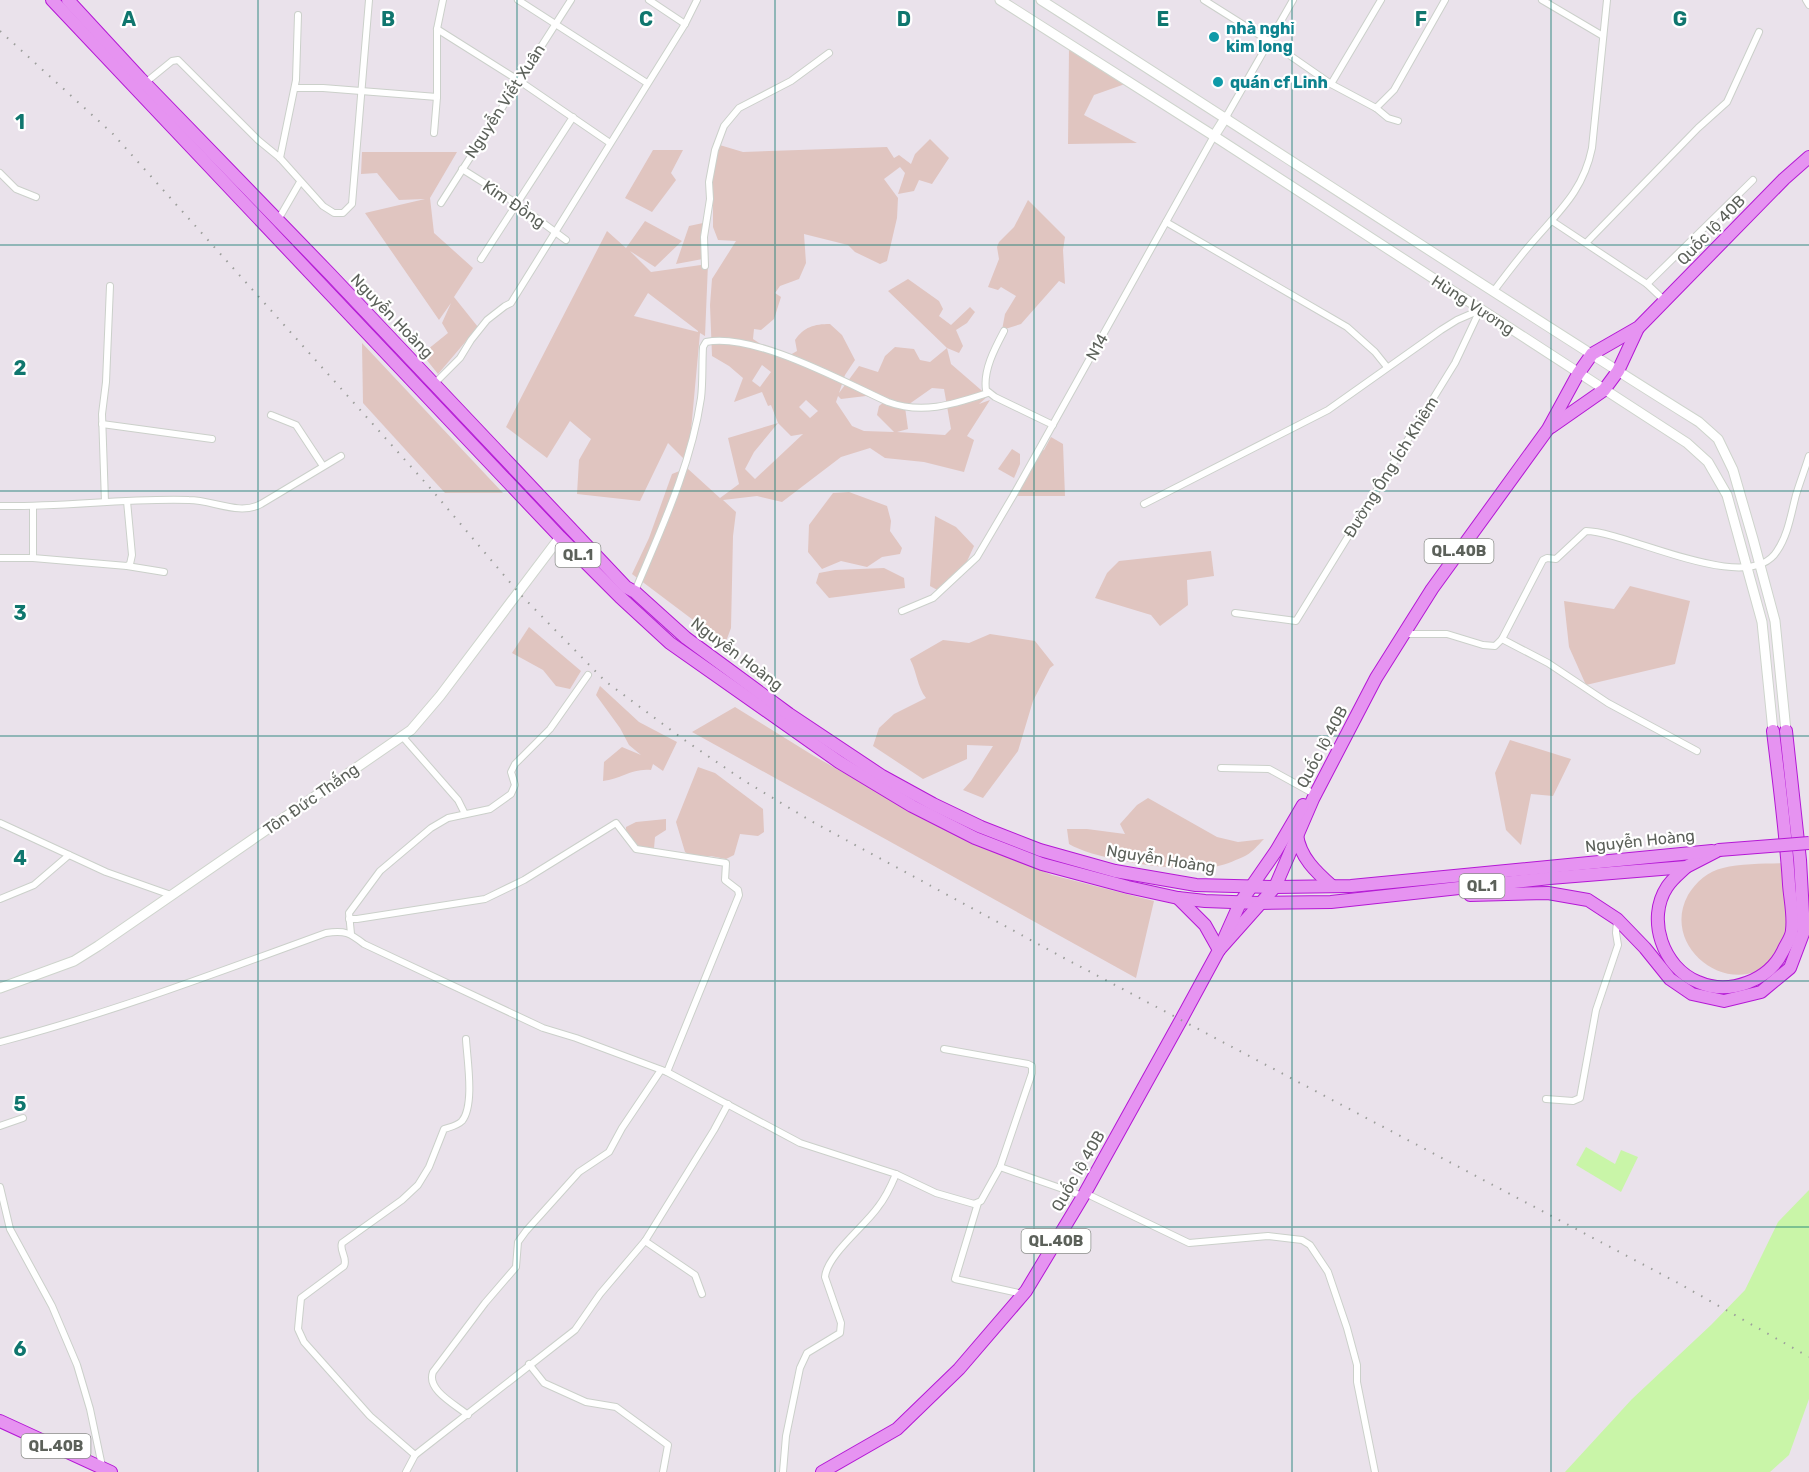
<svg xmlns="http://www.w3.org/2000/svg" width="1809" height="1472" viewBox="0 0 1809 1472" font-family="Rubik,sans-serif">
	<style>
		.green { fill: #e0c5c0; fill-rule: evenodd }
		.water { fill: #c9f5a8 }
		.lines { fill: none; stroke-linecap: round; stroke-linejoin: round }
		.street-casing { stroke: #cbd0ca; stroke-width: 8 }
		.secondary-casing { stroke: #ced4cc; stroke-width: 11 }
		.highway-casing { stroke: #b418d5; stroke-width: 14 }
		.street { stroke: #fff; stroke-width: 6 }
		.secondary { stroke: #fff; stroke-width: 9 }
		.highway { stroke: #e693f1; stroke-width: 12 }
		.rail { stroke: #9c9e9b; stroke-width: 2; stroke-dasharray: 1.5 8; stroke-linecap: butt }
		.highway-bridge-casing { stroke: #b418d5; stroke-width: 14; stroke-linecap: butt }
		.highway-bridge { stroke: #e693f1; stroke-width: 12 }
		.grid { fill: none; stroke: #0f766e; stroke-width: 1.5; stroke-opacity: 0.55 }
		.culture-dot { fill: #0f9aa8; stroke: #fff; stroke-width: 2 }
		.labels { text-anchor: middle; dominant-baseline: central; stroke-width: 4.5; stroke-linejoin: round; paint-order: stroke }
		.shield { fill: #fff; stroke: #8d908c; stroke-width: 1.5 }
		.shield-label { font-size: 15px; font-weight: bold; fill: #5c615a }
		.culture-label { font-size: 16px; font-weight: bold; fill: #0d838f; stroke: #fff; text-anchor: start }
		.street-label { font-size: 16px; fill: #5c615a; stroke: #fff }
		.grid-label { font-size: 20px; text-anchor: middle; font-weight: bold; fill: #0f766e; stroke: #fff; stroke-width: 4.5; stroke-linejoin: round; paint-order: stroke }
	</style>
	<rect width="100%" height="100%" fill="#eae2eb"/>
	<g class="green">
		<path d="M1069 48 1125 84 1094 95 1084 115 1137 143 1068 144Z"/>
		<path d="M930 139 949 158 932 184 919 180 914 191 898 194 905 173 900 167 884 179 898 198 897 218 887 261 880 264 855 252 848 245 804 234 806 263 799 279 780 286 775 293 781 297 774 319 761 330 754 329 753 339 783 359 797 351 795 340C804 327 814 324 830 324L842 335 855 360 845 375 839 393 859 366 878 372 885 356 895 347 914 349 920 360 930 362 947 348 888 291 908 279 939 301 943 309 939 316 951 325 970 307 975 312 967 323 956 330 963 346 959 353 947 348 951 364 988 396 979 404 990 400 967 436 974 440 964 472 924 462 885 458 870 448 841 457 782 502 757 496 723 500 736 512 733 536 731 628 725 644 632 574 649 538 672 474 687 468 720 498 739 484 728 438 778 423 771 405 768 406 762 392 734 402 743 378 729 366 712 356 710 305 712 279 736 241 718 240 713 227V143L743 152 887 147 894 158 899 155 911 164 915 154ZM762 365 771 372 760 387 752 381ZM932 388 944 389 951 429 945 435 897 432 908 429 905 407ZM838 396 841 399 866 396 884 402 879 406 877 415 894 432 864 431 852 426 836 402ZM806 400 818 411 810 418 799 407ZM778 423 791 436 803 434 755 479 745 469 754 452Z"/>
		<path d="M653 150H683L671 173 676 180 652 212 625 198Z"/>
		<path d="M362 152H457L430 198 434 233 473 268 454 297 478 327 438 374 422 354 448 333 442 323 451 303 439 320 365 213 425 199 399 200 377 173 361 174Z"/>
		<path d="M1028 200 1065 237 1063 250 1065 284 1059 281 1021 324 1002 330 1005 314 1016 296 1001 287 998 290 988 287 999 259 997 247 999 242 1014 227Z"/>
		<path d="M645 221 682 241 655 267 630 251 651 272 708 264 705 336 700 333 688 463 668 443 640 501 577 494 579 460 591 439 570 421 547 458 506 427 607 231 626 248ZM648 293 698 331V332L634 316Z"/>
		<path d="M703 223 708 258 676 264 689 226Z"/>
		<path d="M362 343 503 493H445L363 403Z"/>
		<path d="M1051 437 1063 444 1065 496H1013L1039 451 1044 450Z"/>
		<path d="M1012 449 1020 454V464L1014 478 998 469Z"/>
		<path d="M849 492 887 506 891 521 890 531 902 548 900 554 882 557 867 567 841 561 822 569 808 552 809 525 833 493Z"/>
		<path d="M935 516 956 527 974 546 964 568 943 593 930 586Z"/>
		<path d="M1211 551 1214 576 1187 580 1188 605 1160 626 1151 615 1095 598 1107 573 1119 561Z"/>
		<path d="M884 568 904 578 905 588 829 598 816 583 819 573 835 570Z"/>
		<path d="M1630 586 1690 601 1675 664 1586 685 1569 647 1564 601 1614 609Z"/>
		<path d="M529 627 581 671 570 689 556 686 543 670 512 653Z"/>
		<path d="M990 634 1035 641 1054 665 1050 668 1033 701 1018 751 983 798 963 790 971 781 993 746 967 745V759L923 779 873 746 879 728 894 714 926 698C917 687 917 672 910 659L943 640 969 643Z"/>
		<path d="M600 686 639 722 677 742 663 771 653 764 651 770C632 768 621 779 603 781L604 762 622 747 641 755 629 745 620 728 596 695Z"/>
		<path d="M735 707 814 756 936 825 1052 875 1154 901 1136 978 692 732Z"/>
		<path d="M1510 740 1571 759 1553 796 1531 794 1521 845 1506 830 1495 773Z"/>
		<path d="M698 767 715 773 763 809 764 832 758 836 740 834 734 855 726 859 711 856 695 859 685 852 676 822Z"/>
		<path d="M1148 798 1217 837 1238 842 1264 839C1258 845 1251 854 1243 857 1234 861 1222 866 1213 867 1182 873 1095 860 1069 844L1067 829H1087L1125 834 1120 824 1137 805Z"/>
		<path d="M666 819V830L655 837 654 848 639 851 626 834V827L636 822Z"/>
		<path d="M1786 863C1787 876 1793 921 1790 931 1788 936 1784 942 1781 947 1778 952 1776 959 1772 962 1728 1000 1660 946 1688 895 1696 882 1708 871 1723 868 1741 863 1767 864 1786 863Z"/>
	</g>
	<g class="water">
		<path d="M1586 1147 1615 1164 1621 1150 1638 1157 1621 1192 1576 1165Z"/>
		<path d="M1809 1190V1399L1789 1455 1770 1472H1565L1632 1399 1711 1325 1745 1290 1778 1222Z"/>
	</g>
	<g class="lines">
		<defs>
			<g id="street">
				<path d="M518 0 647 83"/>
				<path d="M649 0 685 24"/>
				<path d="M1204 0 1269 41 1331 84 1376 108 1394 90 1445 0"/>
				<path d="M1542 0 1603 36"/>
				<path d="M1806 0 1809 5"/>
				<path d="M437 29 518 80 610 143"/>
				<path d="M145 83 172 61 178 60 258 140 280 158 323 206 334 213H343L352 204 369 0"/>
				<path d="M1331 84 1381 0"/>
				<path d="M295 88H323L437 97"/>
				<path d="M1376 108 1388 118 1398 121"/>
				<path d="M1226 117 1293 0"/>
				<path d="M434 133 437 97V29L443 0"/>
				<path d="M280 158 296 80 298 15"/>
				<path d="M462 169 516 203 566 240"/>
				<path d="M0 173 16 189 36 197"/>
				<path d="M441 203 571 0"/>
				<path d="M278 220 300 182"/>
				<path d="M1552 221 1647 284 1665 301"/>
				<path d="M1166 222 1347 327 1375 352 1387 367"/>
				<path d="M1586 243 1698 128 1727 102 1759 32"/>
				<path d="M481 259 573 117"/>
				<path d="M705 266 704 237 710 199 709 182 715 150 724 126 739 108 791 81 829 53"/>
				<path d="M1647 284 1753 180"/>
				<path d="M1493 292C1505 276 1517 260 1530 245 1558 212 1583 192 1592 148L1607 0"/>
				<path d="M1004 331C995 348 983 370 986 390L995 397 1053 425"/>
				<path d="M434 384 460 358 471 340 487 320 505 306 511 303 685 24 697 0"/>
				<path d="M271 415 296 425 323 466"/>
				<path d="M102 424 212 439"/>
				<path d="M105 502 102 414 106 382 110 286"/>
				<path d="M1144 504 1328 410 1441 330 1457 320 1480 310"/>
				<path d="M0 506C63 507 126 498 189 500 213 500 239 516 261 504L341 456"/>
				<path d="M33 506V558"/>
				<path d="M0 558H33L127 566 130 564 132 555 127 501"/>
				<path d="M127 566 164 572"/>
				<path d="M635 591C661 529 691 466 701 398 703 382 702 364 703 347L706 342C753 332 844 382 888 402 923 415 954 404 988 393"/>
				<path d="M902 611 933 598 977 557 1013 496 1214 136"/>
				<path d="M1235 613 1296 621 1455 363 1480 310"/>
				<path d="M1405 634H1447L1483 645 1495 646 1502 639 1543 560 1547 558 1556 559 1586 531C1629 532 1749 597 1777 551 1788 535 1791 514 1796 495 1800 482 1805 469 1809 456"/>
				<path d="M1502 639 1548 663 1608 703 1697 751"/>
				<path d="M402 736 458 800 465 814"/>
				<path d="M1221 768 1269 769 1309 791"/>
				<path d="M0 823 106 872 171 895"/>
				<path d="M0 899 34 885 69 855"/>
				<path d="M349 919H357L485 899 524 880 616 823 636 849 726 863 725 880 738 890 739 895 667 1072"/>
				<path d="M351 934 349 913 380 871 431 828 448 818 490 809 511 794 515 785 511 772 515 764 550 729 588 675"/>
				<path d="M0 1042C111 1013 219 972 326 933 345 930 350 933 364 944L543 1028 576 1038 667 1072 800 1143 896 1174 936 1193 974 1204 981 1201 1000 1167 1083 1196"/>
				<path d="M944 1049 1028 1064 1032 1066V1073L1000 1167"/>
				<path d="M1546 1099 1573 1101 1580 1098 1596 1010 1618 945 1616 933 1617 920"/>
				<path d="M0 1126 23 1118"/>
				<path d="M0 1187 10 1229 52 1306 77 1365 90 1409 102 1466"/>
				<path d="M1085 1193 1189 1243 1268 1236 1302 1240 1310 1245 1328 1272 1347 1328 1357 1365V1382L1375 1472"/>
				<path d="M978 1203 955 1279 1023 1294"/>
				<path d="M645 1241 695 1275 702 1294"/>
				<path d="M529 1364 544 1383 586 1402 616 1407 668 1445 663 1472"/>
				<path d="M468 1415C456 1405 426 1390 433 1372L485 1303 516 1267 518 1242 526 1231 579 1172 609 1152 622 1128 661 1070"/>
				<path d="M415 1455 370 1416 304 1342 298 1329 301 1298 344 1266C348 1258 339 1251 342 1243L402 1200 418 1185 429 1167 444 1129C450 1127 457 1126 462 1121 475 1105 467 1059 466 1039"/>
				<path d="M406 1472 415 1455 575 1330 600 1294 645 1241 714 1130 728 1104"/>
				<path d="M783 1472 786 1436 800 1368 807 1353 840 1333 841 1323 825 1277C827 1255 865 1226 878 1207 886 1197 891 1186 896 1174"/>
			</g>
			<g id="secondary">
				<path d="M1000 0 1214 136 1687 443 1708 462 1727 495 1762 622 1773 731"/>
				<path d="M1041 0C1261 140 1478 284 1699 422L1718 439 1733 470 1753 539 1775 621 1786 731"/>
				<path d="M1214 136 1226 117"/>
				<path d="M0 988 74 961 98 946 411 730 440 696 560 537"/>
			</g>
			<g id="highway">
				<path d="M52 0 560 537 620 597 670 643 839 762 912 806 975 838 1042 864 1128 887 1178 898 1205 901 1259 903 1331 902 1550 878 1686 867 1719 850"/>
				<path d="M68 0 140 78 330 274 626 587 635 592 686 638 789 714 882 776 933 804 981 827 1040 850 1115 871 1196 885 1275 887 1351 886 1712 851"/>
				<path d="M1551 427 1604 390 1618 371 1638 328"/>
				<path d="M1297 835C1300 857 1316 872 1332 886"/>
				<path d="M1686 867C1680 873 1672 879 1667 887 1646 919 1663 968 1698 982 1730 996 1769 980 1783 951 1786 944 1792 937 1792 930 1794 915 1790 899 1789 884 1786 833 1779 782 1773 731"/>
				<path d="M1470 895 1548 893 1588 900 1617 919 1645 948 1670 979 1692 994 1724 1001 1761 992 1790 968 1804 931 1800 860 1786 731"/>
				<path d="M1178 898 1205 925 1219 950"/>
				<path d="M1219 950 1275 887 1313 799 1376 678 1432 589 1548 429 1578 374 1592 354 1639 327 1784 179 1809 157"/>
				<path d="M0 1421 111 1472"/>
				<path d="M822 1472 897 1429 959 1369 1026 1291 1085 1193 1181 1020 1219 950 1240 903 1276 851 1303 805"/>
			</g>
		</defs>
		<use href="#street" class="street-casing"/>
		<use href="#secondary" class="secondary-casing"/>
		<use href="#highway" class="highway-casing"/>
		<use href="#street" class="street"/>
		<use href="#secondary" class="secondary"/>
		<use href="#highway" class="highway"/>
		<path class="rail" d="M0 31 113 134 431 489 519 593 605 681 683 739 743 780 811 821 1064 958 1680 1284 1809 1357"/>
		<defs>
			<path id="highway-bridge" d="M1719 850 1809 843"/>
		</defs>
		<use href="#highway-bridge" class="highway-bridge-casing"/>
		<use href="#highway-bridge" class="highway-bridge"/>
	</g>
	<path class="grid" d="M258 0V1472M517 0V1472M775 0V1472M1034 0V1472M1292 0V1472M1551 0V1472M0 245H1809M0 491H1809M0 736H1809M0 981H1809M0 1227H1809"/>
	<g class="culture-dot">
		<circle cx="1214" cy="37" r="6"/>
		<circle cx="1218" cy="82" r="6"/>
	</g>
	<g class="labels">
		<g class="shield">
			<rect x="1424.5" y="539" width="69" height="24" rx="4.5"/>
			<rect x="555.5" y="543" width="45" height="24" rx="4.5"/>
			<rect x="1459.5" y="874" width="45" height="24" rx="4.5"/>
			<rect x="1021.5" y="1229" width="69" height="24" rx="4.5"/>
			<rect x="21.5" y="1434" width="69" height="24" rx="4.5"/>
		</g>
		<g class="shield-label">
			<text x="1459" y="551">QL.40B</text>
			<text x="578" y="555">QL.1</text>
			<text x="1482" y="886">QL.1</text>
			<text x="1056" y="1241">QL.40B</text>
			<text x="56" y="1446">QL.40B</text>
		</g>
		<g class="culture-label">
			<text x="1226" y="28">nhà nghỉ<tspan x="1226" dy="18">kim long</tspan></text>
			<text x="1230" y="82">quán cf Linh</text>
		</g>
		<g class="street-label">
			<text transform="translate(505 101) rotate(-57)">Nguyễn Viết Xuân</text>
			<text transform="translate(514 204) rotate(34)">Kim Đồng</text>
			<text transform="translate(1711 230) rotate(-46)">Quốc lộ 40B</text>
			<text transform="translate(1473 305) rotate(33)">Hùng Vương</text>
			<text transform="translate(392 316) rotate(46)">Nguyễn Hoàng</text>
			<text transform="translate(1097 347) rotate(-61)">N14</text>
			<text transform="translate(1391 467) rotate(-58)">Đường Ông Ích Khiêm</text>
			<text transform="translate(737 654) rotate(37)">Nguyễn Hoàng</text>
			<text transform="translate(1322 747) rotate(-62)">Quốc lộ 40B</text>
			<text transform="translate(311 799) rotate(-35)">Tôn Đức Thắng</text>
			<text transform="translate(1640 841) rotate(-6)">Nguyễn Hoàng</text>
			<text transform="translate(1161 859) rotate(9)">Nguyễn Hoàng</text>
			<text transform="translate(1078 1171) rotate(-60)">Quốc lộ 40B</text>
		</g>
	</g>
	<g class="grid-label">
		<text x="129" y="26">A</text>
		<text x="388" y="26">B</text>
		<text x="646" y="26">C</text>
		<text x="904" y="26">D</text>
		<text x="1163" y="26">E</text>
		<text x="1421" y="26">F</text>
		<text x="1680" y="26">G</text>
		<text x="20" y="129">1</text>
		<text x="20" y="375">2</text>
		<text x="20" y="620">3</text>
		<text x="20" y="865">4</text>
		<text x="20" y="1111">5</text>
		<text x="20" y="1356">6</text>
	</g>
</svg>
